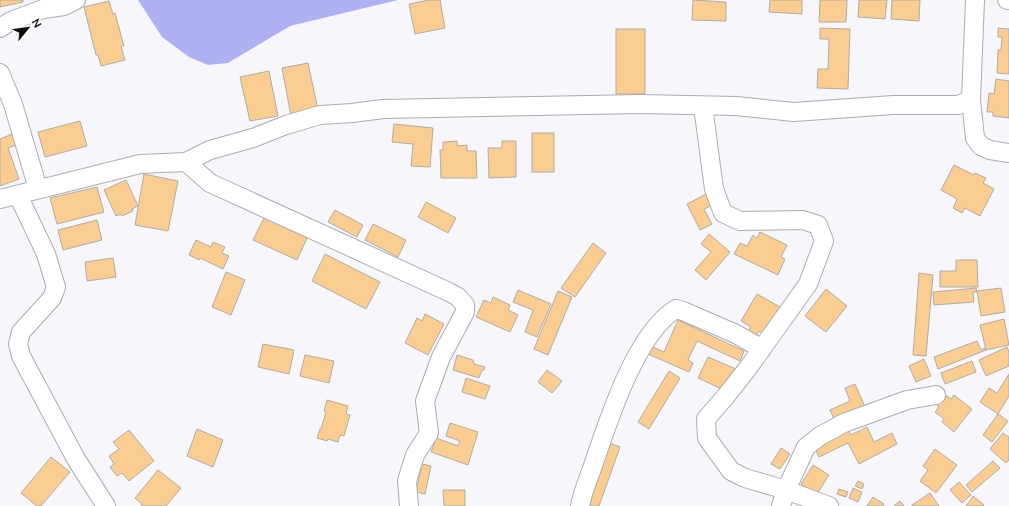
<svg xmlns="http://www.w3.org/2000/svg" width="1009" height="506" viewBox="0 0 1009 506" font-family="'Nunito Sans',sans-serif">
	<style>
		.forest { fill: #b0b1f3 }
		.building { fill: #fccd90; stroke: #afaca9 }
		.lines { fill: none; stroke-linecap: round; stroke-linejoin: round }
		.minor-casing { stroke: #acacb0; stroke-width: 20 }
		.minor { stroke: #fff; stroke-width: 18 }
	</style>
	<rect width="100%" height="100%" fill="#f7f7fb"/>
	<path class="forest" d="M138 0H398L290 26 228 63 208 65 189 57 162 37Z"/>
	<g class="building">
		<path d="M0 0H23V2L0 7Z"/>
		<path d="M429 0H440L445 28 415 34 409 4Z"/>
		<path d="M693 0 726 2V21L692 20Z"/>
		<path d="M770 0H802V14L769 12Z"/>
		<path d="M820 0H847L846 22H819Z"/>
		<path d="M859 0H887L885 19 858 17Z"/>
		<path d="M892 0H920L919 21 891 19Z"/>
		<path d="M109 1 113 14 115 13 124 46H121L125 60 101 66 98 55H96L84 7Z"/>
		<path d="M820 28 850 29 848 89 817 88 818 69H828L829 39H820Z"/>
		<path d="M998 28 1009 29V74L997 73 998 50H1001L1002 37H998Z"/>
		<rect x="616" y="29" width="29" height="65"/>
		<path d="M308 63 318 110 291 116 282 68Z"/>
		<path d="M269 71 278 116 250 121 240 77Z"/>
		<path d="M996 79 1009 81V118L993 116V112H987L989 93 994 94Z"/>
		<path d="M80 121 87 146 45 157 38 132Z"/>
		<path d="M394 124 433 128 430 167 411 166 413 144 392 142Z"/>
		<rect x="532" y="133" width="22" height="39"/>
		<path d="M12 134 16 145 8 148 19 179 0 186V139Z"/>
		<path d="M457 141V146L467 145V151H476L477 178H441L440 150H443V142Z"/>
		<path d="M502 141H516V177L489 178 488 148H502Z"/>
		<path d="M954 165 974 175 975 173 986 178 983 183 994 189 980 216 965 208 962 213 953 208 957 199 941 190Z"/>
		<path d="M144 174 178 181 168 231 135 225Z"/>
		<path d="M126 180 138 206 132 209 133 211 122 216 121 214 116 216 104 190Z"/>
		<path d="M97 187 104 212 57 224 50 198Z"/>
		<path d="M710 192 715 204 704 209 712 224 700 230 687 204Z"/>
		<path d="M426 202 456 218 448 233 418 217Z"/>
		<path d="M335 210 363 225 357 237 328 222Z"/>
		<path d="M264 218 307 238 297 260 253 240Z"/>
		<path d="M97 220 102 240 63 250 58 230Z"/>
		<path d="M373 224 406 240 398 257 365 240Z"/>
		<path d="M760 232 787 245 781 257 785 259 778 275 734 254 740 243 747 246 753 235 757 238Z"/>
		<path d="M709 234 730 252 706 280 695 270 711 252 701 244Z"/>
		<path d="M196 240 211 247 213 242 225 247 222 253 229 256 223 269 200 258 199 260 189 255Z"/>
		<path d="M593 243 606 253 575 297 561 288Z"/>
		<path d="M325 254 380 282 366 309 312 281Z"/>
		<path d="M113 258 116 277 87 281 85 262Z"/>
		<path d="M956 260H977L978 287H940V271H956Z"/>
		<path d="M226 272 245 280 231 315 212 307Z"/>
		<path d="M919 273 933 275 926 356 913 355Z"/>
		<path d="M976 288 977 292H973L974 302 934 305 933 292Z"/>
		<path d="M1001 288 1005 312 981 316 977 291Z"/>
		<path d="M826 289 847 306 826 332 805 316Z"/>
		<path d="M518 290 551 304 537 337 525 332 533 310 513 302Z"/>
		<path d="M558 291 572 297 548 355 534 349Z"/>
		<path d="M757 294 782 308 766 335 759 331 755 338 747 334 751 327 741 321Z"/>
		<path d="M493 297 510 305 508 310 518 315 510 332 476 317 484 300 491 303Z"/>
		<path d="M425 314 444 324 428 355 405 343 417 318 422 321Z"/>
		<path d="M1004 319 1009 345 986 350 980 325Z"/>
		<path d="M678 320 744 351 740 361 697 341 688 360 693 363 689 372 648 354 651 346 664 352Z"/>
		<path d="M977 341 981 350 985 348 986 350 938 369 934 357Z"/>
		<path d="M263 344 294 350 289 374 258 367Z"/>
		<path d="M1007 347 1009 352V366L986 376 979 360Z"/>
		<path d="M305 355 334 361 329 383 300 376Z"/>
		<path d="M457 355 473 360 474 364 485 367 484 370H482L479 378 453 370Z"/>
		<path d="M708 357 736 369 726 391 698 378Z"/>
		<path d="M924 359 931 376 916 382 909 366Z"/>
		<path d="M972 361 976 372 945 384 941 373Z"/>
		<path d="M547 370 562 381 552 393 538 382Z"/>
		<path d="M669 371 680 378 649 429 638 422Z"/>
		<path d="M1009 374V396L998 414 980 402 989 388 997 393Z"/>
		<path d="M466 378 490 386 485 399 462 392Z"/>
		<path d="M855 384 865 407 834 419 830 410 850 401 845 388Z"/>
		<path d="M944 394 951 399 954 395 972 409 954 432 942 422 944 419 935 412 939 407 936 404Z"/>
		<path d="M327 400 348 406 346 414 350 415 344 436 340 435 338 442 328 439 327 441 317 438 320 429H321L326 412 324 411Z"/>
		<path d="M998 414 1008 421 992 442 983 435Z"/>
		<path d="M450 423 478 432 468 465 431 452 436 438 458 446 460 441 446 436Z"/>
		<path d="M867 427 874 442 892 433 897 444 859 464 848 443 819 457 813 445 847 428 851 435Z"/>
		<path d="M197 429 223 440 213 467 187 456Z"/>
		<path d="M129 430 154 461 129 481 122 473 117 476 110 467 114 464 109 456 119 449 113 442Z"/>
		<path d="M1003 433 1009 437V460L1006 463 990 449Z"/>
		<path d="M609 443 620 447 599 506H586Z"/>
		<path d="M781 448 790 454 780 469 771 464Z"/>
		<path d="M935 449 957 465 936 493 920 481 928 470 923 466Z"/>
		<path d="M51 457 70 472 41 506H37L21 493Z"/>
		<path d="M993 461 1000 468 972 492 966 485Z"/>
		<path d="M422 464 431 466 425 494 416 492Z"/>
		<path d="M813 465 829 475 817 494 801 484Z"/>
		<path d="M158 470 181 488 166 506H141L142 504 135 498Z"/>
		<path d="M858 481 864 484 862 489 855 486Z"/>
		<path d="M959 482 971 495 962 503 950 490Z"/>
		<path d="M853 488 862 492 858 502 849 498Z"/>
		<path d="M839 489 848 492 846 497 837 494Z"/>
		<path d="M443 490H465V506H444Z"/>
		<path d="M930 493 939 506H912V505Z"/>
		<path d="M973 496 984 505 983 506H966Z"/>
		<path d="M873 497 884 504 883 506H867Z"/>
		<path d="M900 501 904 506H894Z"/>
	</g>
	<g class="lines">
		<defs>
			<g id="minor">
				<path d="M975 0 971 100 975 138 981 146 990 150 1009 153"/>
				<path d="M1007 0H1009"/>
				<path d="M0 28 11 21 43 9 64 6 76 0"/>
				<path d="M0 73 13 104 38 189"/>
				<path d="M703 106 714 189 723 213 740 221 803 220 818 225 824 241 808 284 748 368 726 396 706 419 707 438 731 471 745 478 786 490 829 506"/>
				<path d="M186 162 210 183 449 292 458 297 465 305V312L441 357 425 401 429 433 415 455 407 481 409 506"/>
				<path d="M18 195 46 254 56 287 52 298 21 332 18 344 21 356 76 459 106 506"/>
				<path d="M0 199 140 164 186 162 210 150 253 138 286 125 320 115 352 113 383 109 640 104 736 106 794 112 893 105H958L971 100"/>
				<path d="M580 506C583 490 590 475 595 460 609 418 637 332 676 309L683 311 736 334 762 349"/>
				<path d="M781 506 786 490 806 447 820 436 844 423 907 400 936 395"/>
			</g>
		</defs>
		<use href="#minor" class="minor-casing"/>
		<use href="#minor" class="minor"/>
	</g>
	<g transform="translate(28 28) rotate(61)" stroke="#ffffff" stroke-width="3" paint-order="stroke">
	<path d="M0-3L7 15L0 10L-7 15Z" fill="#0f0f10"/>
	<text y="-6" font-size="11" font-weight="bold" text-anchor="middle" fill="#0f0f10">N</text>
	</g>
</svg>
